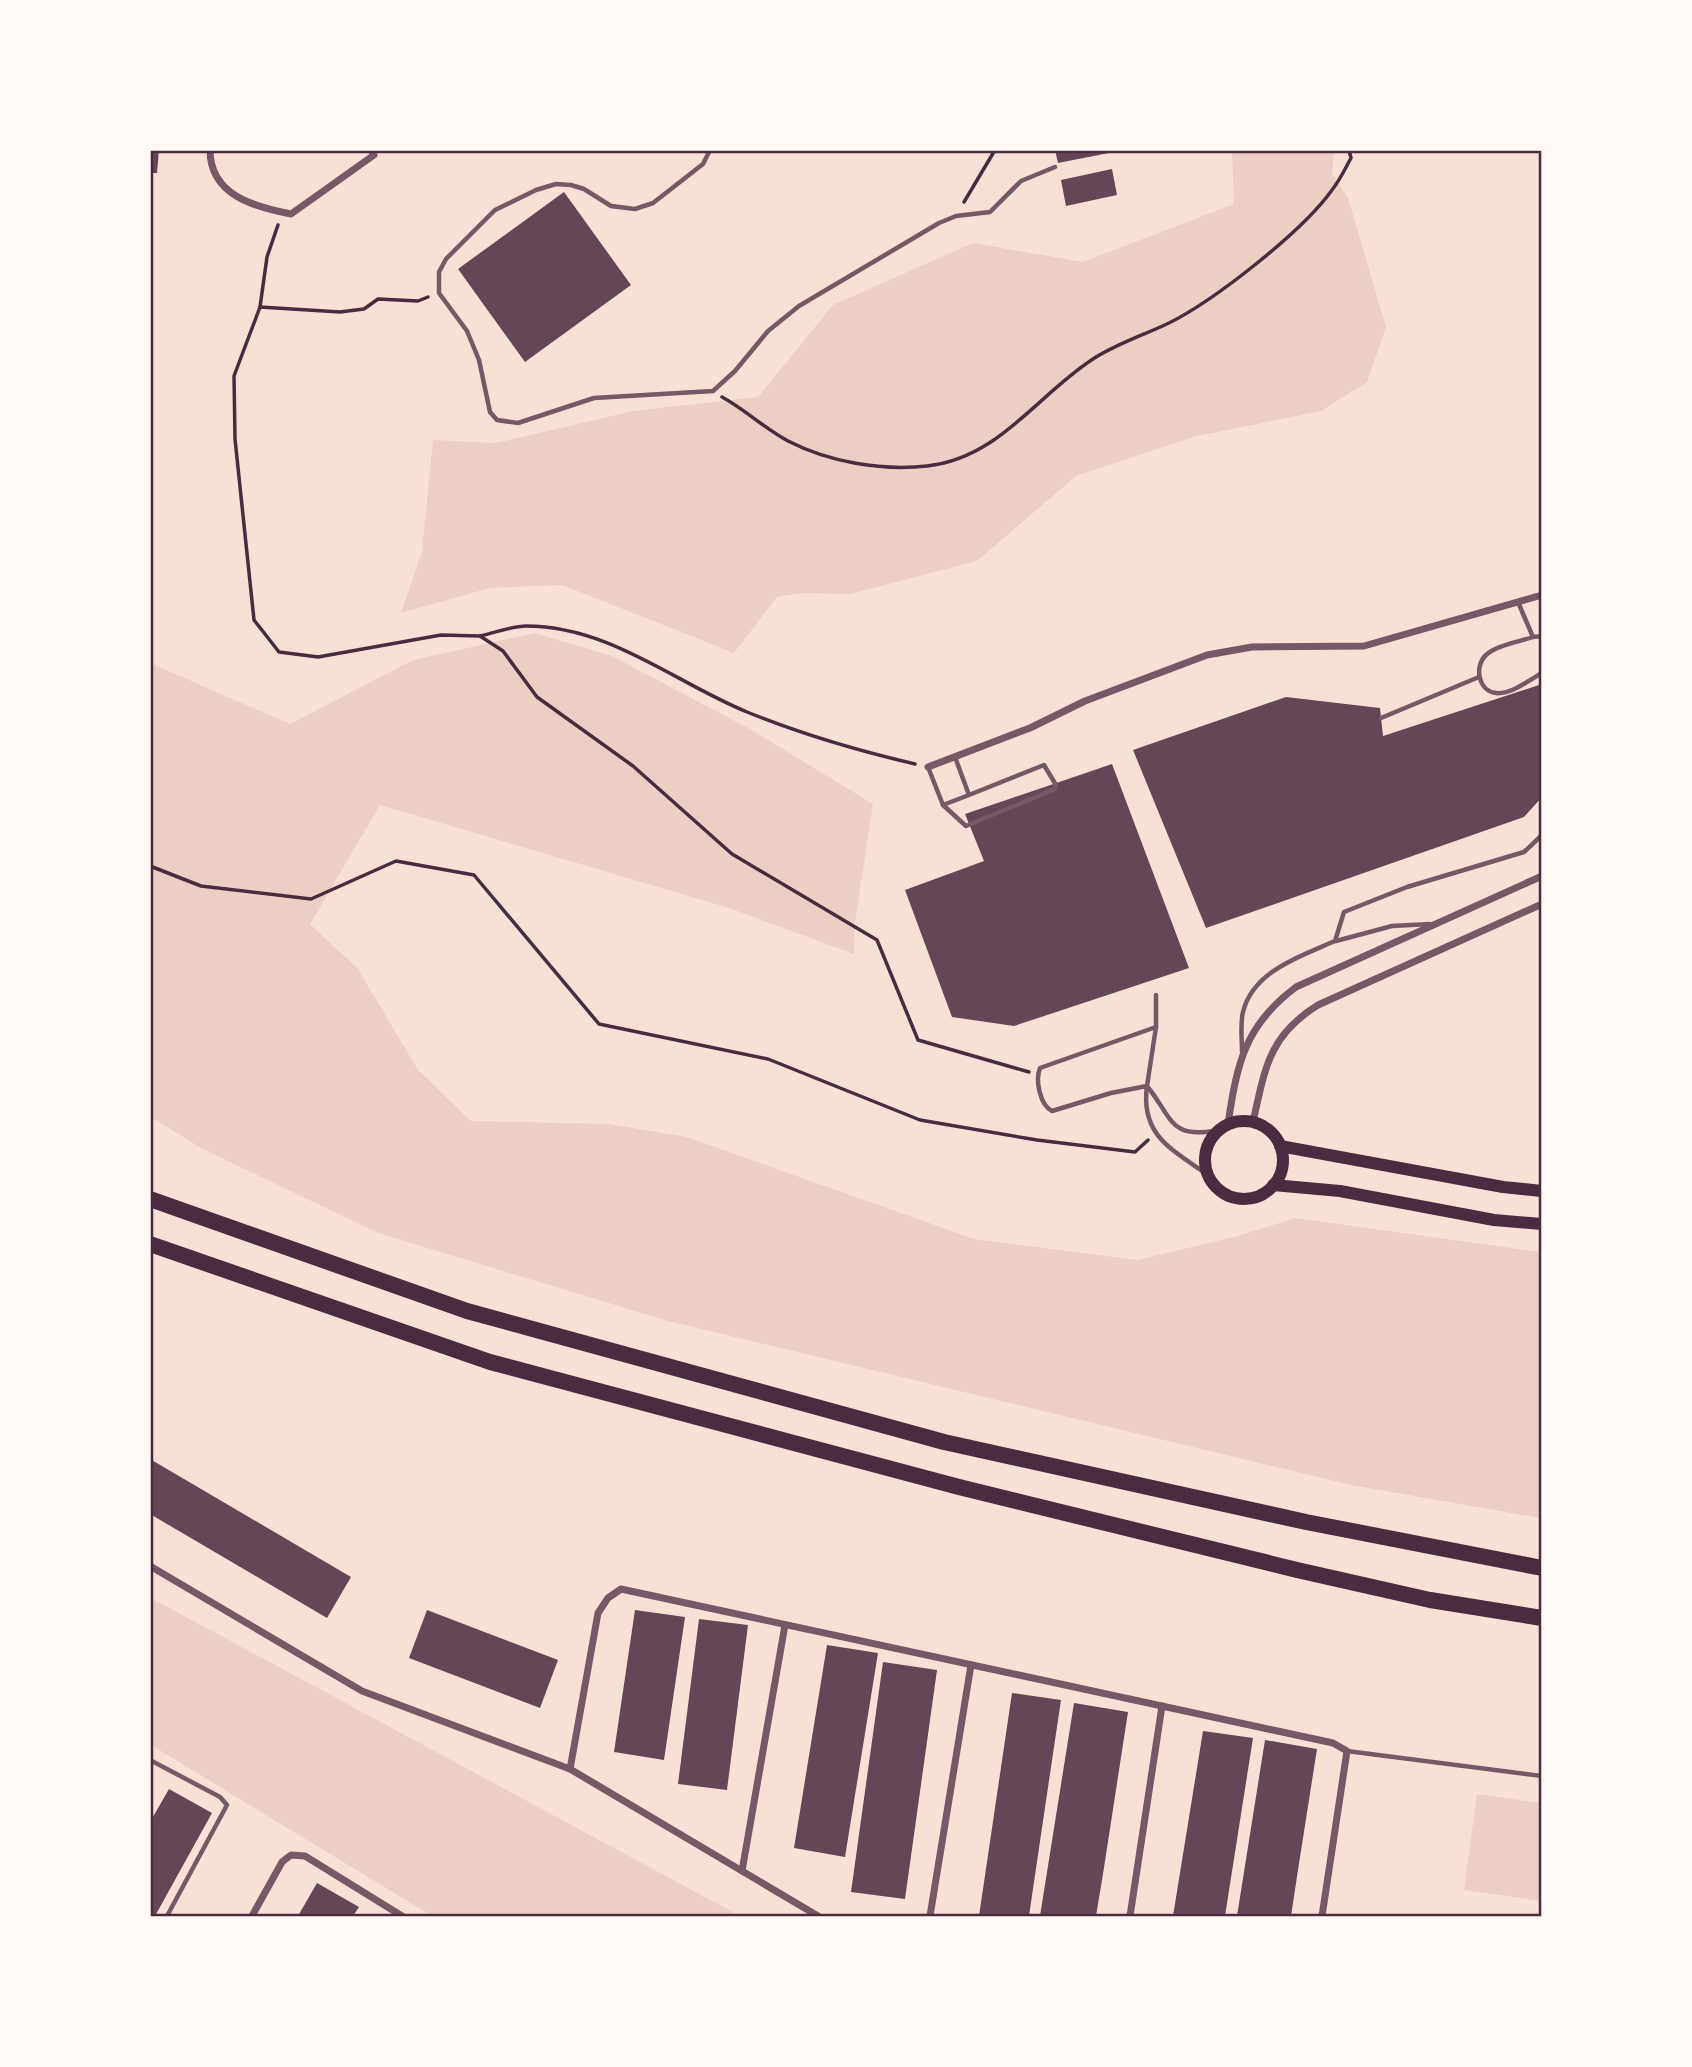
<svg xmlns="http://www.w3.org/2000/svg" width="1692" height="2067" viewBox="0 0 1692 2067" font-family="'Noto Sans',sans-serif">
	<style>
		.green { fill: #ebcfc5 }
		.building { fill: #644757 }
		.lines { fill: none; stroke-linecap: round; stroke-linejoin: round }
		.path { stroke: #4a2c40; stroke-width: 3.5 }
		.service { stroke: #755966; stroke-width: 4.5 }
		.minor { stroke: #755966; stroke-width: 7 }
		.secondary { stroke: #4a2c40; stroke-width: 12 }
		.motorway { stroke: #4a2c40; stroke-width: 16 }
		.neatline { fill: none; stroke: #4a2c40; stroke-width: 2.5 }
	</style>
	<rect width="100%" height="100%" fill="#f7e1d7"/>
	<g class="green">
		<path d="M1232 151H1334L1332 173 1348 198 1386 327 1367 382 1321 411 1197 436 1076 476 977 561 850 594 802 593 777 597 734 653 562 585 490 588 401 613 422 552 433 440 496 443 633 411 758 397 833 305 973 243 1083 262 1234 204Z"/>
		<path d="M535 633 612 656 750 729 873 804 855 922 854 954 729 908 380 805 310 924 358 969 418 1070 471 1121 609 1124 687 1137 974 1239 1137 1260 1238 1236 1295 1218 1541 1252V1518L1351 1485 668 1321 378 1233 201 1148 151 1117 150 663 290 724 413 660Z"/>
		<path d="M150 1598H151L740 1916H432L151 1745Z"/>
		<path d="M1477 1794 1541 1803V1901L1464 1890Z"/>
	</g>
	<g class="building">
		<path d="M150 150H159L157 173H150Z"/>
		<path d="M1055 150H1113L1114 152 1058 163Z"/>
		<path d="M1112 169 1117 195 1066 206 1061 180Z"/>
		<path d="M564 192 631 285 525 362 458 269Z"/>
		<path d="M1542 684V797L1524 817 1206 928 1133 750 1286 697 1380 708 1383 736Z"/>
		<path d="M1112 764 1189 968 1014 1026 952 1017 905 890 984 861 965 814Z"/>
		<path d="M150 1459 351 1577 327 1618 150 1514Z"/>
		<path d="M427 1610 558 1660 540 1708 409 1658Z"/>
		<path d="M635 1610 685 1617 664 1760 614 1752Z"/>
		<path d="M699 1619 748 1625 727 1790 678 1784Z"/>
		<path d="M827 1645 878 1653 845 1857 794 1848Z"/>
		<path d="M883 1662 937 1670 905 1899 851 1892Z"/>
		<path d="M1012 1693 1061 1700 1043 1821 1029 1916H979Z"/>
		<path d="M1074 1703 1128 1712 1103 1874 1096 1916H1040Z"/>
		<path d="M1203 1731 1253 1738 1225 1916H1173Z"/>
		<path d="M1265 1740 1317 1749 1298 1870 1291 1916H1237Z"/>
		<path d="M169 1789 212 1813 155 1916H150V1822Z"/>
		<path d="M317 1883 359 1907 353 1916H298Z"/>
	</g>
	<g class="lines">
		<g class="path">
			<path d="M964 202 995 150"/>
			<path d="M278 225 267 257 260 307 234 376 235 439 254 620 279 652 318 657 441 635 480 636 503 651 537 697 633 766 732 854 877 940 918 1040 1029 1072"/>
			<path d="M260 307 340 312 364 309 378 299 418 301 428 297"/>
			<path d="M722 397C746 410 765 429 788 441 829 462 881 471 927 466 999 458 1036 396 1093 359 1116 344 1144 335 1169 323 1215 300 1303 231 1332 190 1340 180 1345 169 1351 158L1349 150"/>
			<path d="M480 636C494 633 512 626 526 626 609 626 674 682 747 712 801 734 859 751 915 764"/>
			<path d="M150 866 201 886 311 899 396 861 474 875 599 1024 768 1059 920 1120 1037 1140 1135 1152 1148 1140"/>
		</g>
		<g class="service">
			<path d="M710 150 703 164 653 203 635 209 611 206 584 189 571 185 556 184 536 190 495 210 446 259 439 272V293L467 331 479 360 490 412 497 420 518 423 594 398 713 391 735 371 768 331 799 306 939 223 956 216 990 212 1021 181 1055 167"/>
			<path d="M1518 602 1533 637 1542 636"/>
			<path d="M1533 637C1519 642 1497 645 1486 655 1474 666 1478 691 1496 693 1511 695 1529 680 1542 673"/>
			<path d="M1381 718 1479 677"/>
			<path d="M928 767 943 805 966 826 1055 789 1056 785 1044 765 969 795 955 757"/>
			<path d="M943 805 969 795"/>
			<path d="M1336 941 1392 926 1430 924"/>
			<path d="M1156 995V1027L1147 1086C1173 1118 1169 1140 1219 1130"/>
			<path d="M1156 1027 1040 1068C1035 1080 1040 1105 1052 1111L1111 1093 1147 1086C1140 1136 1173 1150 1208 1175"/>
			<path d="M1242 1051C1242 1038 1240 1024 1243 1012 1253 971 1301 956 1335 941L1344 912 1407 887 1524 852 1542 835"/>
			<path d="M1347 1751 1542 1776"/>
			<path d="M150 1760 220 1797 227 1805 167 1916"/>
		</g>
		<g class="minor">
			<path d="M210 150C210 195 254 207 291 214L374 155 371 150"/>
			<path d="M928 767 1030 728 1085 701 1207 655 1252 647 1364 646 1542 595"/>
			<path d="M1253 1122C1265 1069 1268 1036 1318 1005L1542 904"/>
			<path d="M1228 1124C1237 1063 1245 1025 1296 987L1542 876"/>
			<path d="M150 1566 362 1691 570 1769 818 1916"/>
			<path d="M570 1769 598 1613 608 1598 621 1589 1333 1743 1347 1751 1322 1916"/>
			<path d="M742 1871 785 1625"/>
			<path d="M252 1916 282 1862 291 1855 305 1856 402 1916"/>
			<path d="M930 1916 971 1665"/>
			<path d="M1130 1916 1162 1706"/>
		</g>
		<g class="secondary">
			<circle cx="1244" cy="1160" r="39"/>
			<path d="M1280 1146 1503 1187 1542 1191"/>
			<path d="M1273 1185 1340 1191 1494 1220 1542 1224"/>
		</g>
		<g class="motorway">
			<path d="M150 1199 467 1311 944 1442 1306 1522 1542 1568"/>
			<path d="M150 1244 490 1362 959 1487 1297 1570 1430 1600 1542 1618"/>
		</g>
	</g>
	<rect width="1692" height="2067" fill="none" stroke="#fffaf5" stroke-width="304"/>
	<rect x="152" y="152" width="1388" height="1763" class="neatline"/>
</svg>
